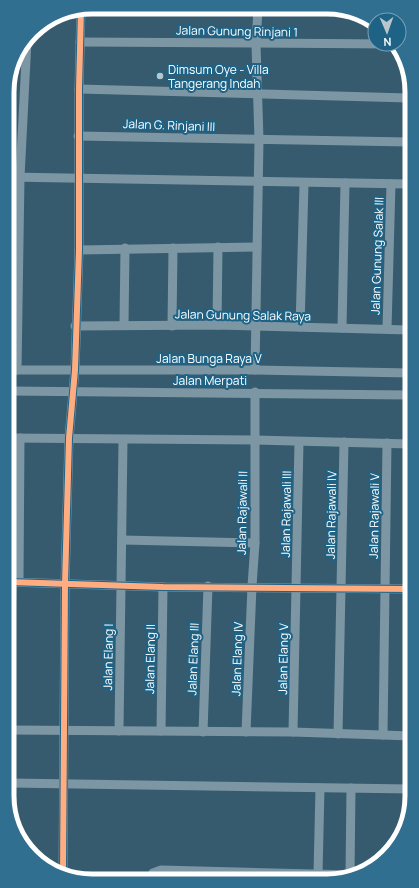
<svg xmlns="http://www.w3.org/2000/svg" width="419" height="888" viewBox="0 0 419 888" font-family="Manrope,sans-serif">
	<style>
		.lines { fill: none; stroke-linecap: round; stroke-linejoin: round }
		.street { stroke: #7c96a4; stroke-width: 9 }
		.cycleway-casing { stroke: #1e6386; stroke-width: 8 }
		.cycleway { stroke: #ffac80; stroke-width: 6 }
		.poi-dot { fill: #b9c6cc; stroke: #1e6386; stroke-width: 1.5 }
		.labels { text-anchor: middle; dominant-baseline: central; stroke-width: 4; stroke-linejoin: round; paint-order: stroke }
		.street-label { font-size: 12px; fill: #fff; stroke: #1e6386 }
		.poi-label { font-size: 12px; fill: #fff; stroke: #1e6386; text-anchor: start }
		.rim { fill: none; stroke: #fff; stroke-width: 5 }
	</style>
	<rect width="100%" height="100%" fill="#365b6e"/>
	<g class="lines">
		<g class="street">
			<path d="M80 42 393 44"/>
			<path d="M79 89 409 98"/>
			<path d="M78 136 409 142"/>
			<path d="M8 177 409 184"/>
			<path d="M79 250 257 247"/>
			<path d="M124 324 125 248"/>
			<path d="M217 325 218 247"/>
			<path d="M75 326 217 325 410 330"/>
			<path d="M172 326 173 248"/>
			<path d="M300 327 304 184"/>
			<path d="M342 328 345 183"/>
			<path d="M387 329 391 184"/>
			<path d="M9 370H255L410 373"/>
			<path d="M17 370 20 177 27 40"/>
			<path d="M255 370 259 140 256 44 258 8"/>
			<path d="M9 391 410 395"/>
			<path d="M9 438 255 440 410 444"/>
			<path d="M122 540 255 543"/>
			<path d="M19 581 20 438"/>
			<path d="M9 582 163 587 411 589"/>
			<path d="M10 684 12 582"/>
			<path d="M10 730 293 732 412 736"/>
			<path d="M119 731 123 440"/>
			<path d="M161 731 163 587"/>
			<path d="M203 732 208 586"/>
			<path d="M246 732 252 586 255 543V392"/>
			<path d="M293 732 299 442"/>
			<path d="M338 734 344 442"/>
			<path d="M383 735 387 443"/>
			<path d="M10 783 412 789"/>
			<path d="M63 873 65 584 69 438 75 370 79 250V89L81 9"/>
			<path d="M318 874 320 788"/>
			<path d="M350 875 351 788"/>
			<path d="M153 879V873L161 870 354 875"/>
		</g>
		<defs>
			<g id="cycleway">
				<path d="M9 582 163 587 411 589"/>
				<path d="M63 873 65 584 69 438 75 370 79 250V89L81 9"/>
			</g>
		</defs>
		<use href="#cycleway" class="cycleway-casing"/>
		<use href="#cycleway" class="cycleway"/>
	</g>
	<circle class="poi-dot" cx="160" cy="76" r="4"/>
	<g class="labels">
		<g class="street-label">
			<text transform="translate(237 31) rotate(1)">Jalan Gunung Rinjani 1</text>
			<text transform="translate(169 125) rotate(2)">Jalan G. Rinjani III</text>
			<text transform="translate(377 256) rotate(-88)">Jalan Gunung Salak III</text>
			<text transform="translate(243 315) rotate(1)">Jalan Gunung Salak Raya</text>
			<text x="209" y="358">Jalan Bunga Raya V</text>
			<text x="210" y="380">Jalan Merpati</text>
			<text transform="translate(242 513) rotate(-89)">Jalan Rajawali II</text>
			<text transform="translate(286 514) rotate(-89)">Jalan Rajawali III</text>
			<text transform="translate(331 515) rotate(-89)">Jalan Rajawali IV</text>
			<text transform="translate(374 516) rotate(-89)">Jalan Rajawali V</text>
			<text transform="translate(108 657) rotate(-89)">Jalan Elang I</text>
			<text transform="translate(150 659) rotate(-89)">Jalan Elang II</text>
			<text transform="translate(193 659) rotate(-88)">Jalan Elang III</text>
			<text transform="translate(237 659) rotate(-88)">Jalan Elang IV</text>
			<text transform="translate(283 659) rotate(-89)">Jalan Elang V</text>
		</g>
		<g class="poi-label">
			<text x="168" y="69">Dimsum Oye - Villa<tspan x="168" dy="14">Tangerang Indah</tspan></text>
		</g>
	</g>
	<path d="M0 0H419V888H0ZM92 14H327A78 78 0 0 1 405 92V796A78 78 0 0 1 327 874H92A78 78 0 0 1 14 796V92A78 78 0 0 1 92 14Z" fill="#306f90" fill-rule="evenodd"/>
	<path class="rim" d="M92 14H327A78 78 0 0 1 405 92V796A78 78 0 0 1 327 874H92A78 78 0 0 1 14 796V92A78 78 0 0 1 92 14Z"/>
	<g transform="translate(387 32) rotate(178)"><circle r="19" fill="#1e6386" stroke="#78a1b6"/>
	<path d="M0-3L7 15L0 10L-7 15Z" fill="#b9c6cc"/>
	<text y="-6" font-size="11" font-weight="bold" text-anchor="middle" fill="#ffffff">N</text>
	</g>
</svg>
